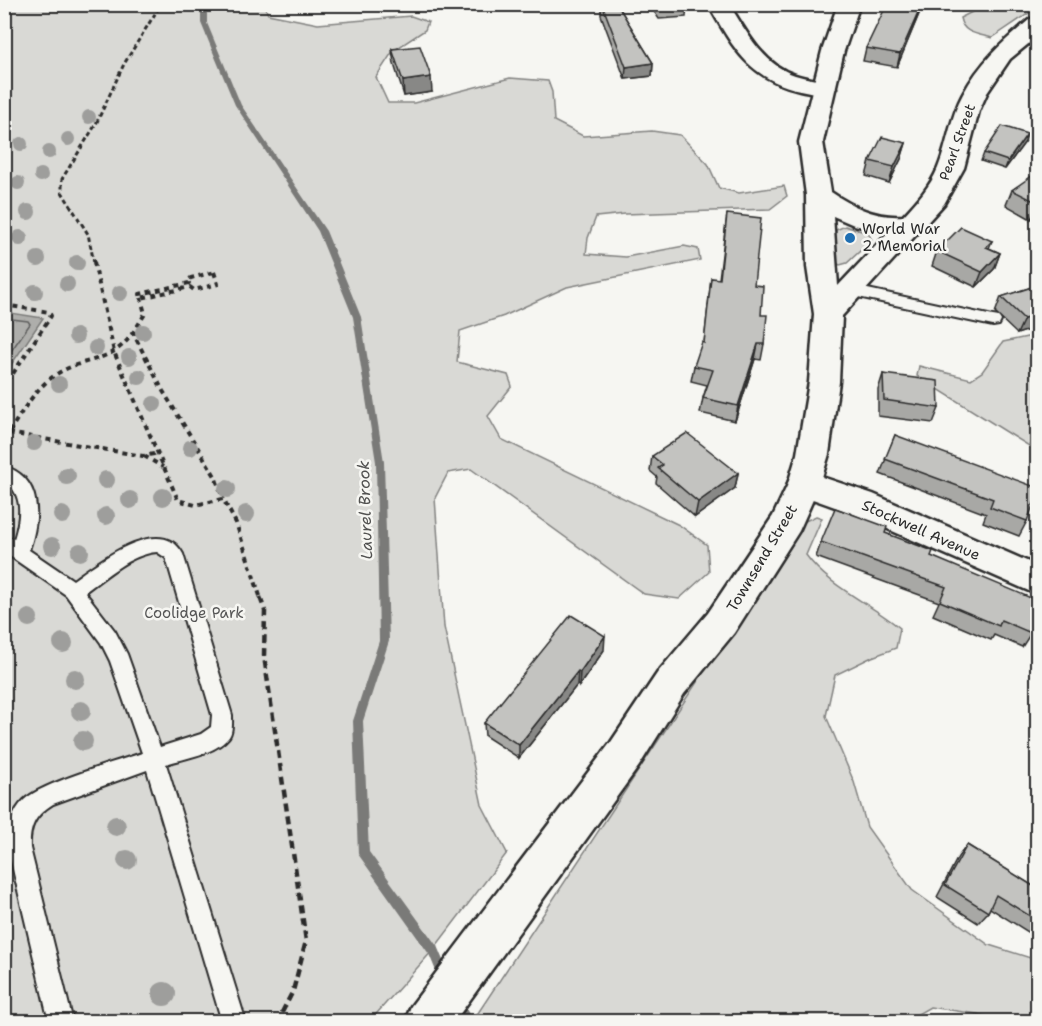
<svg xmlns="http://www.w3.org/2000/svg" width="1042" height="1026" viewBox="0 0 1042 1026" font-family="'Shantell Sans',sans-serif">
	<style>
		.green { fill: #d9d9d5; stroke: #828280; stroke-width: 1.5 }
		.water { fill: #aeaeab; stroke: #7a7a78; stroke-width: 1.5 }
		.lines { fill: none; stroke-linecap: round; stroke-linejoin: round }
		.shore { stroke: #5f5f5e; stroke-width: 1.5 }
		.stream { fill: #7a7a78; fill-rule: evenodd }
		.lane-casing { stroke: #2b2b2b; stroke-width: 4 }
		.street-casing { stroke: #2b2b2b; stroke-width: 5 }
		.secondary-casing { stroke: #2b2b2b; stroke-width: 5 }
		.path-far2 { stroke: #2b2b2b; stroke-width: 3; stroke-dasharray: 4.5 3; stroke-linecap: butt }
		.path-far1 { stroke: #2b2b2b; stroke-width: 4; stroke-dasharray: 5 4.5; stroke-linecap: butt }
		.path { stroke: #2b2b2b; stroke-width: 4.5; stroke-dasharray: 8 5; stroke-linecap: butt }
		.lane { fill: #f6f6f2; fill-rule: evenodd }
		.street { fill: #f6f6f2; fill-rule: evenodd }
		.secondary { fill: #f6f6f2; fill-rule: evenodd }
		.tree { fill: #9e9e9c }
		.wall { fill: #a8a8a5; stroke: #2b2b2b; stroke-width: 1.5 }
		.shaded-wall { fill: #888886; stroke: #2b2b2b; stroke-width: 1.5 }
		.building { fill: #c3c3c0; stroke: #2b2b2b; stroke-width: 1.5 }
		.poi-dot { fill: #1f6fb2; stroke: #f6f6f2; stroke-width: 2 }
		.labels { text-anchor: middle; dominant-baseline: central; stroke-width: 5; stroke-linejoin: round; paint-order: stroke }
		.far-street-label { font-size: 14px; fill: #2b2b2b; stroke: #f6f6f2 }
		.poi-label { font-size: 15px; fill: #2b2b2b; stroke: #f6f6f2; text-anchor: start }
		.street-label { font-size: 15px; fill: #2b2b2b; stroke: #f6f6f2 }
		.park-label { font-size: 15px; fill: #565656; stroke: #f6f6f2 }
		.water-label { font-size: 16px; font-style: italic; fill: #525251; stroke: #f6f6f2 }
	</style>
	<rect width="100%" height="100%" fill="#f6f6f2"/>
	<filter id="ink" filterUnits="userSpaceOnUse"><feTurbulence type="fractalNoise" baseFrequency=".0167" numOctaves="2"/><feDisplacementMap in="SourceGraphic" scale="12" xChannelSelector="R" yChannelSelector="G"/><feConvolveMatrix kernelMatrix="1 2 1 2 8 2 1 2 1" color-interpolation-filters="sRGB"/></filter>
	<g filter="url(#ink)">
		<g class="green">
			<path d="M4 5H264L268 14 318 24 411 16 428 22 425 30 393 51 376 77 388 103H414L510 78 548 81 552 92 554 121 583 136 652 131 680 135 708 164 719 188 739 193 784 186 787 196 770 209 625 214 596 217 588 238 586 254 626 257 684 246 698 249 700 260 567 287 504 316 460 331 457 362 508 375 512 386 488 416 501 439 679 525 707 545 709 572 679 599 644 594 471 469 448 473 435 498 444 627 482 805 507 853 433 950 370 1021H5Z"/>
			<path d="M986 5 1037 4 1038 7 992 38C978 34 963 34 960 18Z"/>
			<path d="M845 226 868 233 872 240 847 263 840 265 834 261 836 230Z"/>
			<path d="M1037 335V451L917 376 919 366 971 379 982 372 1003 342Z"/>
			<path d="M816 516 822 518 806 555C829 587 870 603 900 628L896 648 872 657 835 675 826 716 854 782 867 827 912 890 989 945 1037 960V1014L1025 1021H1001L977 1014 930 1007 904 1022H472L803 522Z"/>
		</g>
		<path class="water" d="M4 312 43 318 9 368 5 367Z"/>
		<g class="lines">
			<path class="shore" d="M4 318 28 321 30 324 4 361"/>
			<g class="stream">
				<path d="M201 4H207V23L241 105 326 231 361 317 384 462 389 641 363 721 369 852 437 946 450 977 448 981 444 983 440 981 429 954 358 854 353 721 379 641 376 462 353 317 318 231 235 105 201 23Z"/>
				<path d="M457 997 461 999 473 1022H460L451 1003 453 999Z"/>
			</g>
			<defs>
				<g id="lane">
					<path d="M849 285 993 316 999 317 1001 321 999 325 993 326 844 294 841 290Z"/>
					<path d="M4 466C43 478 40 519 29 550L73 580C96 564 161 512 183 554L232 715C232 722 233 733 228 738 215 754 185 758 166 764L246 1022H222L147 770 53 804C35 815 29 827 30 848L73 1022H49L8 848C7 831 11 813 24 800 42 783 115 762 142 753L110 661 101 643 66 595 4 552V535L14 539C20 520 25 494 4 481ZM157 552 166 558 212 715 211 727 201 734 160 747 127 654 115 631 85 592C106 577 130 554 157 552Z"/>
				</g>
				<g id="street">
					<path d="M708 4H729C746 31 763 65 795 75 807 79 820 80 832 83L836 88 832 93C821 96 811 92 800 90 749 79 732 46 708 4Z"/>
					<path d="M804 471 873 494 1038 566V595L849 512 793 492 788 483 793 474Z"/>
				</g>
				<path id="secondary" d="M838 4H860L844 51 823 142 831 192C853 207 876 218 903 216 917 201 930 187 938 168 948 144 950 117 963 94 980 62 1003 42 1030 19L1038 18V36L1010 59 987 93 979 111 964 168 944 204 842 316 839 382 829 454 820 484 799 531 734 633 684 694 639 766 454 1022H405L411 1006 611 742 658 672 708 613 773 516 788 484 797 454 809 382 814 314 807 267 806 195 799 142 822 51ZM833 216 854 225 888 233 838 286Z"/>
			</defs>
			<use href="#lane" class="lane-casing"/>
			<use href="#street" class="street-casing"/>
			<use href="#secondary" class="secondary-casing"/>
			<path class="path-far2" d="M94 263 88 234 62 192V179L96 124 124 64 161 4"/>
			<g class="path-far1">
				<path d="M94 262 114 352 178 500 195 505 223 499 236 523 261 599"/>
				<path d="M214 272 218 284 194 290 190 287 141 298 140 294 189 283 188 280 191 278Z"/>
				<path d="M4 305 49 312 51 316 10 378"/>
				<path d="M132 331 163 391 215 476 223 499"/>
				<path d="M4 377 10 378 4 387"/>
				<path d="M9 433 143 456 154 454 157 451"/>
				<path d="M4 440C20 416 34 387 60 372 77 362 99 361 116 350 129 342 137 326 145 314L141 298"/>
				<path d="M144 456 163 467"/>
			</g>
			<path class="path" d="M260 597 265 611 264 656 306 941 293 991 277 1022"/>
			<use href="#lane" class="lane"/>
			<use href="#street" class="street"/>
			<use href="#secondary" class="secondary"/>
		</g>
		<g class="tree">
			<circle cx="89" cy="117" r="7"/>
			<circle cx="68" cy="139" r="7"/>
			<circle cx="21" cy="144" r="7"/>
			<circle cx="49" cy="152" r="7"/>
			<circle cx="41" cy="175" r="7"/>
			<circle cx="18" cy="183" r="7"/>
			<circle cx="28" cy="212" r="8"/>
			<circle cx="20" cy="238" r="8"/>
			<circle cx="38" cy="259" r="8"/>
			<circle cx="77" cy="263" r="8"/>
			<circle cx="67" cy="284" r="8"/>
			<circle cx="35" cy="292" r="8"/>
			<circle cx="120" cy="293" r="8"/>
			<circle cx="143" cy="332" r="8"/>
			<circle cx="76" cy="336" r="8"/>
			<circle cx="96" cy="348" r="8"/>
			<circle cx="129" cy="357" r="8"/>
			<circle cx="139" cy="377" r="8"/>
			<circle cx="59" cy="384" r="8"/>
			<circle cx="154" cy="404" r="8"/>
			<circle cx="34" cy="443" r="8"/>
			<circle cx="190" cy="448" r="8"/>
			<circle cx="67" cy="476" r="9"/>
			<circle cx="106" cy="480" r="9"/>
			<circle cx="227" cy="489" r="9"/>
			<circle cx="163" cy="497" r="9"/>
			<circle cx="130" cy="500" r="9"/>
			<circle cx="246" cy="514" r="9"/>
			<circle cx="62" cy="515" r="9"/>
			<circle cx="106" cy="516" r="9"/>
			<circle cx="52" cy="546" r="9"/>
			<circle cx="80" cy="552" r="9"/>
			<circle cx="29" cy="618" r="9"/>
			<circle cx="63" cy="643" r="10"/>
			<circle cx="75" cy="679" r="10"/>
			<circle cx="81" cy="711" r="10"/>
			<circle cx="83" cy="741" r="10"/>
			<circle cx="116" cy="826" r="10"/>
			<circle cx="127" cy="860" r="10"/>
			<circle cx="164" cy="994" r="12"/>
		</g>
		<g class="wall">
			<path d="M601 4H617L653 63 652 76 625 79 601 15Z"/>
			<path d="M649 4H687L686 17 659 19Z"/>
			<path d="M922 4 919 14 897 67 863 61 866 48Z"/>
			<path d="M392 49 432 92 404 96 394 64Z"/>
			<path d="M1025 142 1005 169 981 161 984 153Z"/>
			<path d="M906 143 901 159 889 183 866 176 870 161Z"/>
			<path d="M1038 174V214L1031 219 1006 205 1012 190Z"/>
			<path d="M727 214 754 285 761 315 764 344 761 360 755 359 735 421 700 413 703 398 707 385 691 381 694 366 704 343 711 278 719 279Z"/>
			<path d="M992 241 989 248 1000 253 994 269 976 287 932 266 937 251Z"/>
			<path d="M1038 285V327L1017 334 995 313 1001 297Z"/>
			<path d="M883 374 939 408 933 423 878 416V390Z"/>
			<path d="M895 435 1027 521 1019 536 983 522 986 514 880 474Z"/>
			<path d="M652 456 738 473 735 488 695 517 656 483 657 477 650 471Z"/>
			<path d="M885 533 931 556 1031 633 1022 647 994 635 991 640 933 615 939 602 816 557 821 542Z"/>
			<path d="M604 650 579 686 577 685 519 758 485 736 484 723Z"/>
			<path d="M967 845 1038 889V935L1036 937 990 908 988 912 978 923 937 897 958 857Z"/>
		</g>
		<g class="shaded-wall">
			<path d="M922 4 919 14 897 67 900 54Z"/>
			<path d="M653 63 652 76 625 79 626 67Z"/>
			<path d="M431 77 432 92 404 96 403 81Z"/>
			<path d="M1027 134 1025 142 1005 169 1008 161Z"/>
			<path d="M906 143 901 159 889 183 894 167Z"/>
			<path d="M1038 204V214L1031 219Z"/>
			<path d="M1000 253 994 269 976 287 982 272Z"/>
			<path d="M1038 314V327L1017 334 1024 319Z"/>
			<path d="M758 344 755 359 735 421 738 406Z"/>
			<path d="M738 473 735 488 695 517 698 502Z"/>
			<path d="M605 636 604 650 579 686 580 672Z"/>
			<path d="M578 671 577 685 519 758V745Z"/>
		</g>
		<g class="building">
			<path d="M602 4H617L653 63 626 67Z"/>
			<path d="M887 4H922L900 54 866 48Z"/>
			<path d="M420 46 431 77 403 81 392 49Z"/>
			<path d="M1002 126 1027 134 1008 161 984 153Z"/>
			<path d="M882 137 906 143 894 167 870 161Z"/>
			<path d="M1036 173 1038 174V203L1012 190Z"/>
			<path d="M727 214 761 218 754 285 763 286 761 315H767L764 344H758L738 406 703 398 713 370 694 366 702 342 704 343 711 278 720 279Z"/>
			<path d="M961 227 992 241 986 247 1000 253 982 272 937 251Z"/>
			<path d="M1038 285V314L1024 319 1001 297Z"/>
			<path d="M883 374 938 381 939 408 884 400Z"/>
			<path d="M687 433 738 473 698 502 658 468 663 465 652 456Z"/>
			<path d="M895 435 1038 488V493L1027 521 990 507 993 499 885 459Z"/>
			<path d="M835 508 887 527 885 533 933 551 931 556 1038 601V616L1031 633 1001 620 999 626 940 601 946 587 821 542Z"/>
			<path d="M571 615 605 636 580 672 578 671 519 745 484 723Z"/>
			<path d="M967 845 1038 889V921L996 895 988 912 945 885Z"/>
		</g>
	</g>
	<circle class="poi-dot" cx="850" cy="238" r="6"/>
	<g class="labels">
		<g class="far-street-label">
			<text transform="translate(957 142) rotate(-70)">Pearl Street</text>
		</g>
		<g class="poi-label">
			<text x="862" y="229">World War<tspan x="862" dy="17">2 Memorial</tspan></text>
		</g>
		<g class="street-label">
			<text transform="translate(921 530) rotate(24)">Stockwell Avenue</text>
			<text transform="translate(762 558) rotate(-59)">Townsend Street</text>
		</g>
		<g class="park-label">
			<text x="194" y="613">Coolidge Park</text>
		</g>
		<g class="water-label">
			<text transform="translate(365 510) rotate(-92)">Laurel Brook</text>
		</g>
	</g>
	<rect width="1042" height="1026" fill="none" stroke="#f6f6f2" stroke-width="24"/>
	<rect x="12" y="12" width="1018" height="1002" fill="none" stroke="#2b2b2b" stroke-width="2" filter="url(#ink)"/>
</svg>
